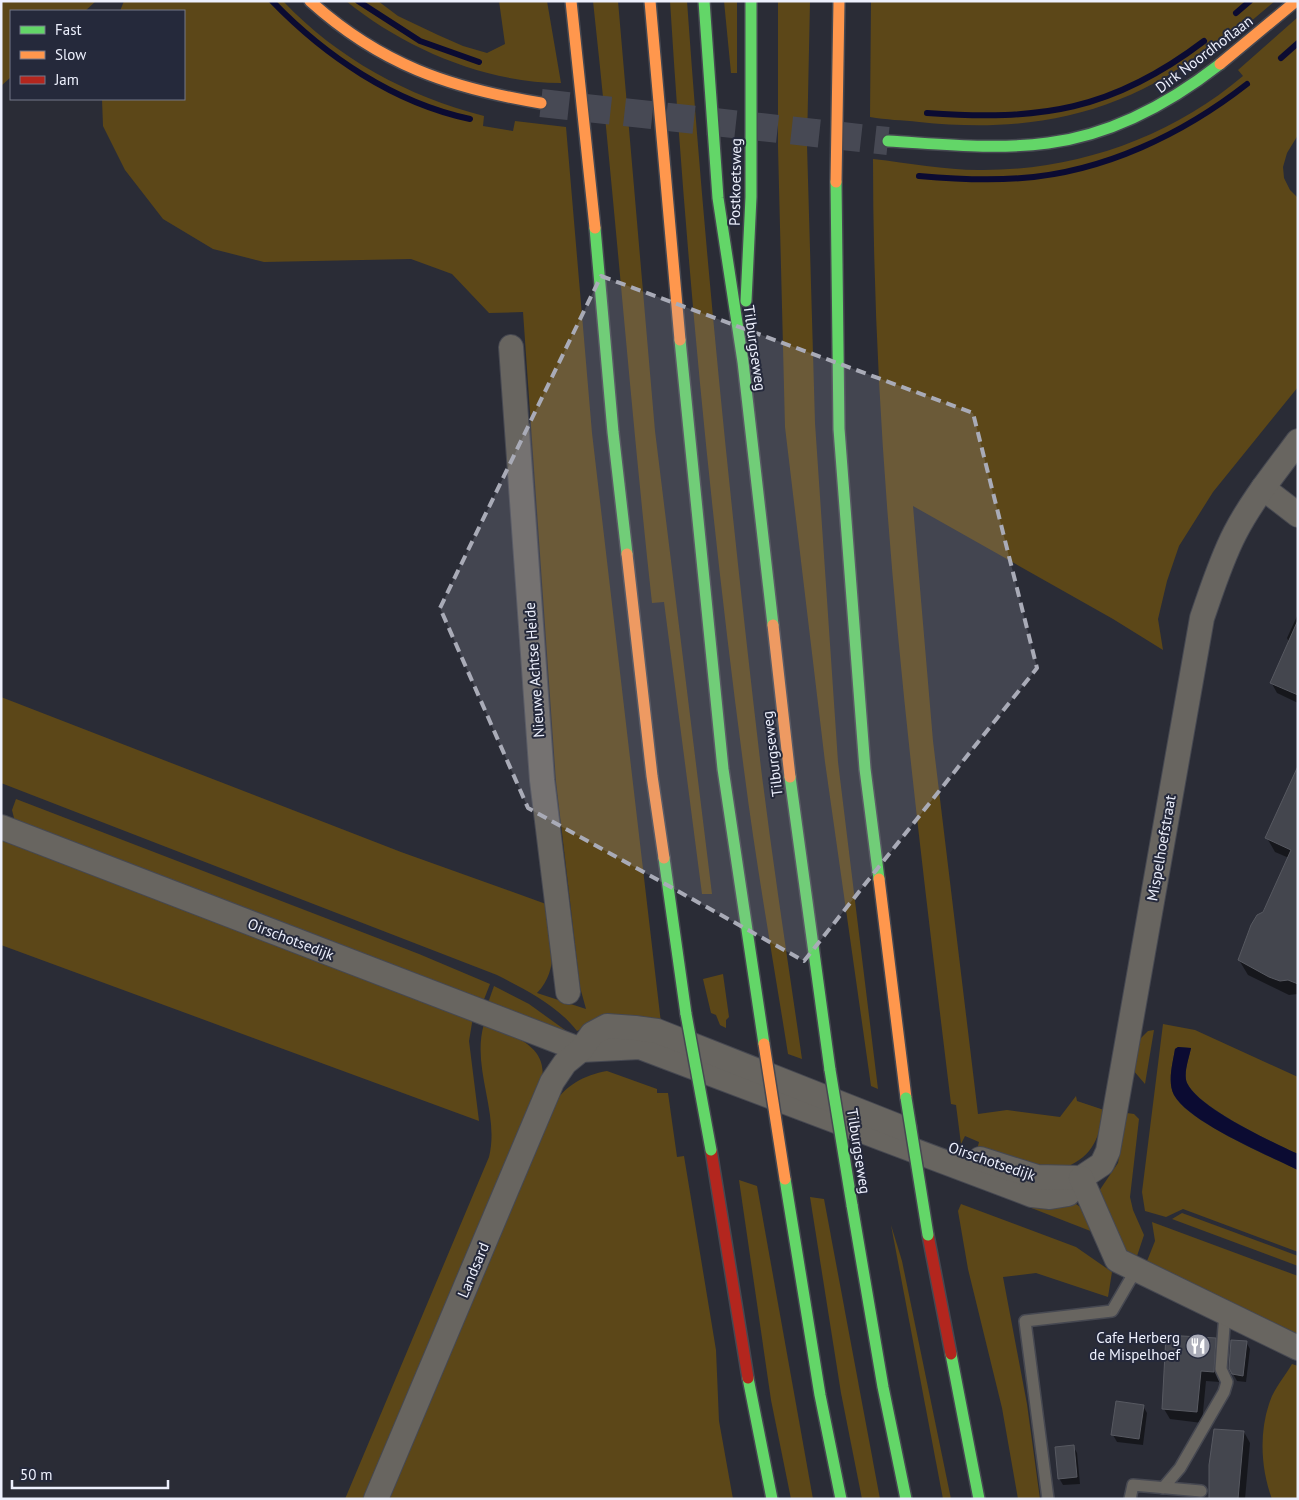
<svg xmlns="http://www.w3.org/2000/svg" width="1299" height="1500" viewBox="0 0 1299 1500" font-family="'PT Sans',sans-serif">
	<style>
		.green { fill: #5c4718 }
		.water { fill: #0b0b32 }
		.shadow { fill: #0007 }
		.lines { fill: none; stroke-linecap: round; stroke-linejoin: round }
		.stream { stroke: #0b0b32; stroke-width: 6 }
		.building { fill: #44464e; stroke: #575961 }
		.secondary-tunnel { stroke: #474954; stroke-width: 28; stroke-dasharray: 28 14; stroke-linecap: butt }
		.lane-casing { stroke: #464851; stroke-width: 14 }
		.street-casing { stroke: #464851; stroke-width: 26 }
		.fast-casing { stroke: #464851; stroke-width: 14 }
		.slow-casing { stroke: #464851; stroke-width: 14 }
		.jam-casing { stroke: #464851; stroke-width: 14 }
		.lane { stroke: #686560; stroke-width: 11 }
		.street { stroke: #686560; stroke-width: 24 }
		.fast { stroke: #63d668; stroke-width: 11 }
		.slow { stroke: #ff974d; stroke-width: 11 }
		.jam { stroke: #b3261e; stroke-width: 11 }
		.fast-bridge-casing { stroke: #464851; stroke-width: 14; stroke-linecap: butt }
		.slow-bridge-casing { stroke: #464851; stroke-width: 14; stroke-linecap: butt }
		.fast-bridge { stroke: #63d668; stroke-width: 11 }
		.slow-bridge { stroke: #ff974d; stroke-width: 11 }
		.marked { fill: #a9abb7; fill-opacity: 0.2; stroke: #a9abb7; stroke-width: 4; stroke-dasharray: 10 6; stroke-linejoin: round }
		.labels { text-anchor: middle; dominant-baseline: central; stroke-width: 4; stroke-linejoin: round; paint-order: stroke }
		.street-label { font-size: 15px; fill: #edf0fd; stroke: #25293b }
		.poi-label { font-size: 15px; fill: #edf0fd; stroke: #25293b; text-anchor: end }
	</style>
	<rect width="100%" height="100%" fill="#2a2c36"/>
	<g class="green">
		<path d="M1 1H96L85 11H11V77L1 86Z"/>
		<path d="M124 1H283C338 59 407 96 484 116L483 126 513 131 515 121 566 127 592 433 661 1023 587 1026 577 1031C557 1005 526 990 497 975L1 783V697L401 852 546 904C551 936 561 968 537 993L586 1009 580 987 556 781 523 312 489 313 452 274 411 259 264 262 213 249 163 219 125 170 103 126 102 99H184V11H120Z"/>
		<path d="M346 1H378L398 16 438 35 463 46 487 53 505 44 499 1H547L561 83C485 83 404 48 346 1Z"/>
		<path d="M593 1H618L655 431 712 894H702L664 602 652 603C630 403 615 202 593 1Z"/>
		<path d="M670 1H687C705 257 731 513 761 768 773 865 788 962 802 1059L788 1054C773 959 756 864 744 770 710 514 686 258 670 1Z"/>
		<path d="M724 1H737V73H731Z"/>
		<path d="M778 1H810L807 145 815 423 838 762 878 1089 871 1086 825 762 785 427 778 147Z"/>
		<path d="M871 1H1275L1237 33H1233L1217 46 1214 43C1125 115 1030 134 919 122 902 120 886 120 870 117Z"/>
		<path d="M1298 17V135L1287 153 1283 167 1284 178 1290 190 1298 198V387L1213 492 1179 546 1167 581 1158 619 1163 650 1113 619 913 506 933 741 978 1114 1007 1110 1060 1117 1076 1096 1077 1101 1104 1110C1098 1142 1092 1158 1059 1170L977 1150 979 1142 965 1136 961 1144 956 1105 951 1104C913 790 873 476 873 159 909 163 944 170 979 170 1075 171 1170 138 1243 76L1238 70Z"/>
		<path d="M16 799 419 954 490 984 483 1002 15 822 12 810Z"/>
		<path d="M1 836 473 1017 469 1041 479 1121 1 945Z"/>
		<path d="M723 974 729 1017 726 1020V1028L720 1025 716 1015 711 1013 703 979Z"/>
		<path d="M494 986 529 1004 572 1035 488 1003Z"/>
		<path d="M484 1024C509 1034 548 1044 542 1079L363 1499H345L489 1157C500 1113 471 1068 484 1024Z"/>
		<path d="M1163 1024 1195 1030 1298 1077V1154C1272 1142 1199 1108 1187 1083 1183 1073 1189 1058 1191 1048L1178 1047 1175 1049C1173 1063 1167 1081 1174 1095 1188 1122 1269 1156 1298 1170V1252L1183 1209 1166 1217 1145 1211 1142 1192Z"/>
		<path d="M1154 1030 1145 1084 1133 1070 1138 1041 1148 1031Z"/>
		<path d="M607 1071 657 1089V1093H668L677 1157 684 1156 716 1350 719 1421 733 1499H385L553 1105C566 1085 584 1075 607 1071Z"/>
		<path d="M1127 1113 1134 1114 1139 1119 1130 1197 1133 1210 1144 1235 1137 1256 1121 1250 1097 1194 1118 1163Z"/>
		<path d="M869 1145 1076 1204 1083 1209 1093 1232Z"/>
		<path d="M739 1180 757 1186 813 1499H791L771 1400Z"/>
		<path d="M810 1197 824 1199 880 1499H862L841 1393Z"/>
		<path d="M961 1204 1076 1247 1112 1272 1108 1297 1036 1273 1003 1277 1027 1404 1040 1499H1018L1002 1408 968 1269 958 1211Z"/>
		<path d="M1182 1213 1298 1256V1266L1172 1219Z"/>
		<path d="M1152 1222 1298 1276V1335L1147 1261 1155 1241Z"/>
		<path d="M891 1225 902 1261 951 1499H943Z"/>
		<path d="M1292 1364 1298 1366V1499H1272C1261 1469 1259 1434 1269 1404 1273 1390 1285 1376 1292 1364Z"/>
	</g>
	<path class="water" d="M1178 1047 1191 1048C1189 1058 1183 1074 1187 1083 1198 1108 1272 1142 1298 1154V1170C1268 1155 1190 1123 1174 1095 1167 1082 1173 1062 1175 1049Z"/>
	<g class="shadow">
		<path d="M1298 614V703L1277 693 1271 682 1289 642 1287 638Z"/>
		<path d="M1298 770V994L1289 995 1248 975 1239 960 1289 858 1275 852 1267 838Z"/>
		<path d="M1215 1340 1221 1350 1220 1382 1206 1381 1202 1423 1170 1419 1164 1409Z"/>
		<path d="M1246 1342 1250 1349 1246 1382 1237 1381 1233 1374Z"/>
		<path d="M1143 1406 1147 1413 1143 1445 1117 1442 1113 1435Z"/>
		<path d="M1244 1432 1250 1443 1245 1499H1210Z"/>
		<path d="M1073 1446 1077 1453 1080 1484 1063 1485 1059 1478Z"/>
	</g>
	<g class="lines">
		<g class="stream">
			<path d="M272 1C325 56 394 103 470 119"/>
			<path d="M358 1 420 41 479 62"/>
			<path d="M1236 13 1250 1"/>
			<path d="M1281 58 1298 43"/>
			<path d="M927 113C1040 121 1112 111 1204 41"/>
			<path d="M919 176C953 179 987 181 1022 178 1104 172 1183 134 1247 84"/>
		</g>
	</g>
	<g class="building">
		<path d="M1298 620V695L1270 683Z"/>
		<path d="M1298 766V984L1288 980 1280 981 1269 977 1238 960 1251 925 1257 915 1263 912 1291 850 1265 838Z"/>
		<path d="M1166 1335 1216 1338 1214 1372 1201 1371 1197 1412 1162 1409Z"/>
		<path d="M1231 1340 1247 1341 1243 1376 1232 1374 1229 1368Z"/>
		<path d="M1116 1401 1144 1405 1139 1439 1111 1435Z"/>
		<path d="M1214 1429 1244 1431 1238 1499H1209V1465Z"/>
		<path d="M1074 1445 1077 1477 1058 1479 1055 1447Z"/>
	</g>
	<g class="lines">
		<path class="secondary-tunnel" d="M541 103 888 141"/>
		<defs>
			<g id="lane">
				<path d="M1163 1488 1180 1468 1224 1392 1227 1382 1221 1369 1225 1312"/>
				<path d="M1048 1499 1025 1321 1112 1311 1137 1268"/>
				<path d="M1130 1499 1133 1485 1201 1491"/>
			</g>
			<g id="street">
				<path d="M511 347 542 780 568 992"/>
				<path d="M1263 488 1298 515"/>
				<path d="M1 827 581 1050 640 1047 1032 1195 1050 1197 1068 1194 1081 1178 1102 1164 1108 1151 1202 618C1212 589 1221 560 1235 533 1252 500 1276 471 1298 441"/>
				<path d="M980 1159 1037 1177 1081 1178"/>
				<path d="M1081 1178 1117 1260 1298 1348"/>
				<path d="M376 1499 552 1082 565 1063 581 1050 592 1034 607 1026 635 1028 657 1031 905 1129"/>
			</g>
			<g id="fast">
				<path d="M704 1 718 198 743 362 773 625"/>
				<path d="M888 141C941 144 995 150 1048 143 1112 135 1170 103 1220 64"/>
				<path d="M836 182 839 429 865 769 879 879"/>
				<path d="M595 228 613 432 627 554"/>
				<path d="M746 301 751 197V1"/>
				<path d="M680 340 723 769 764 1044"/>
				<path d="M790 777 830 1070"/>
				<path d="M664 858 686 1014"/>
				<path d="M785 1179 820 1395 841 1499"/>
				<path d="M852 1205 883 1387 906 1499"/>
				<path d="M951 1354 979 1499"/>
				<path d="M748 1378 772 1499"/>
			</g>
			<g id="slow">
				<path d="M310 1C380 64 449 88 541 103"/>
				<path d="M571 1 595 228"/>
				<path d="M650 1 680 340"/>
				<path d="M1220 64 1296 1"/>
				<path d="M836 182 839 1"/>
				<path d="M627 554 652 776 664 858"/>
				<path d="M773 625 790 777"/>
				<path d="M879 879 906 1098"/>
			</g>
			<g id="jam">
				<path d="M711 1150 748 1378"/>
				<path d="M928 1235 951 1354"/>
			</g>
		</defs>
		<use href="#lane" class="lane-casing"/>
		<use href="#street" class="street-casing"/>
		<use href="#fast" class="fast-casing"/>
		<use href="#slow" class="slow-casing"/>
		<use href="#jam" class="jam-casing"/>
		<use href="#lane" class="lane"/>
		<use href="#street" class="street"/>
		<use href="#fast" class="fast"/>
		<use href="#slow" class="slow"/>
		<use href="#jam" class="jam"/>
		<defs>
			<g id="fast-bridge">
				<path d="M686 1014 711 1150"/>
				<path d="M830 1070 852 1205"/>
				<path d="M906 1098 928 1235"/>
			</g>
			<path id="slow-bridge" d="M764 1044 785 1179"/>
		</defs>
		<use href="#fast-bridge" class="fast-bridge-casing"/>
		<use href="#slow-bridge" class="slow-bridge-casing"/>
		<use href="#fast-bridge" class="fast-bridge"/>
		<use href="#slow-bridge" class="slow-bridge"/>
	</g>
	<path class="marked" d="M601 276 973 413 1037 668 804 961 528 808 440 608Z"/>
	<defs>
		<symbol id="restaurant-disc" viewBox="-11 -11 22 22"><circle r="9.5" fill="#a9abb7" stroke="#25293b"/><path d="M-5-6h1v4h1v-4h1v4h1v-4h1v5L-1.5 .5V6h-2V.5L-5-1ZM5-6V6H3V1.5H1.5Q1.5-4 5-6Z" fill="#fff"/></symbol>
	</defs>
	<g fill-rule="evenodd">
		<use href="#restaurant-disc" x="1184" y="1332" width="28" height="28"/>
	</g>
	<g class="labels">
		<g class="street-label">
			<text transform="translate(1204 54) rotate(-37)">Dirk Noordhoflaan</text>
			<text transform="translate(735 182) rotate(-89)">Postkoetsweg</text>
			<text transform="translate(755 348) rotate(82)">Tilburgseweg</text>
			<text transform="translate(534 670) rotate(-94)">Nieuwe Achtse Heide</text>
			<text transform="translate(772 754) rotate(-97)">Tilburgseweg</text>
			<text transform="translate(1161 848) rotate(-80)">Mispelhoefstraat</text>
			<text transform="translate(291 939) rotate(21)">Oirschotsedijk</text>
			<text transform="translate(859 1151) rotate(81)">Tilburgseweg</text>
			<text transform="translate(992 1161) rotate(19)">Oirschotsedijk</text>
			<text transform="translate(473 1270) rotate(-67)">Landsard</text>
		</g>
		<g class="poi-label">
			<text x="1180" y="1337">Cafe Herberg<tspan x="1180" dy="17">de Mispelhoef</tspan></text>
		</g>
	</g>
	<rect width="1299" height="1500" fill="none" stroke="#edf0fd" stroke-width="5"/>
	<rect x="10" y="10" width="175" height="90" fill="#25293b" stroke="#757989"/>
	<rect x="20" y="26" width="25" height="8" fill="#63d668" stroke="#757989"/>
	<text x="55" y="35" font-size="15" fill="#edf0fd">Fast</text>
	<rect x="20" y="51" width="25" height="8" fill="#ff974d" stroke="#757989"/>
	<text x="55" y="60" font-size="15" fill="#edf0fd">Slow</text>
	<rect x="20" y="76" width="25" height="8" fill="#b3261e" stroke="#757989"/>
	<text x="55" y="85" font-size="15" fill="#edf0fd">Jam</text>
	<path d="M12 1480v8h156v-8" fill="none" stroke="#edf0fd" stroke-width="2.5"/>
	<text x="20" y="1480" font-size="15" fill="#edf0fd" stroke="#25293b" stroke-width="4" paint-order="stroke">50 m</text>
</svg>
